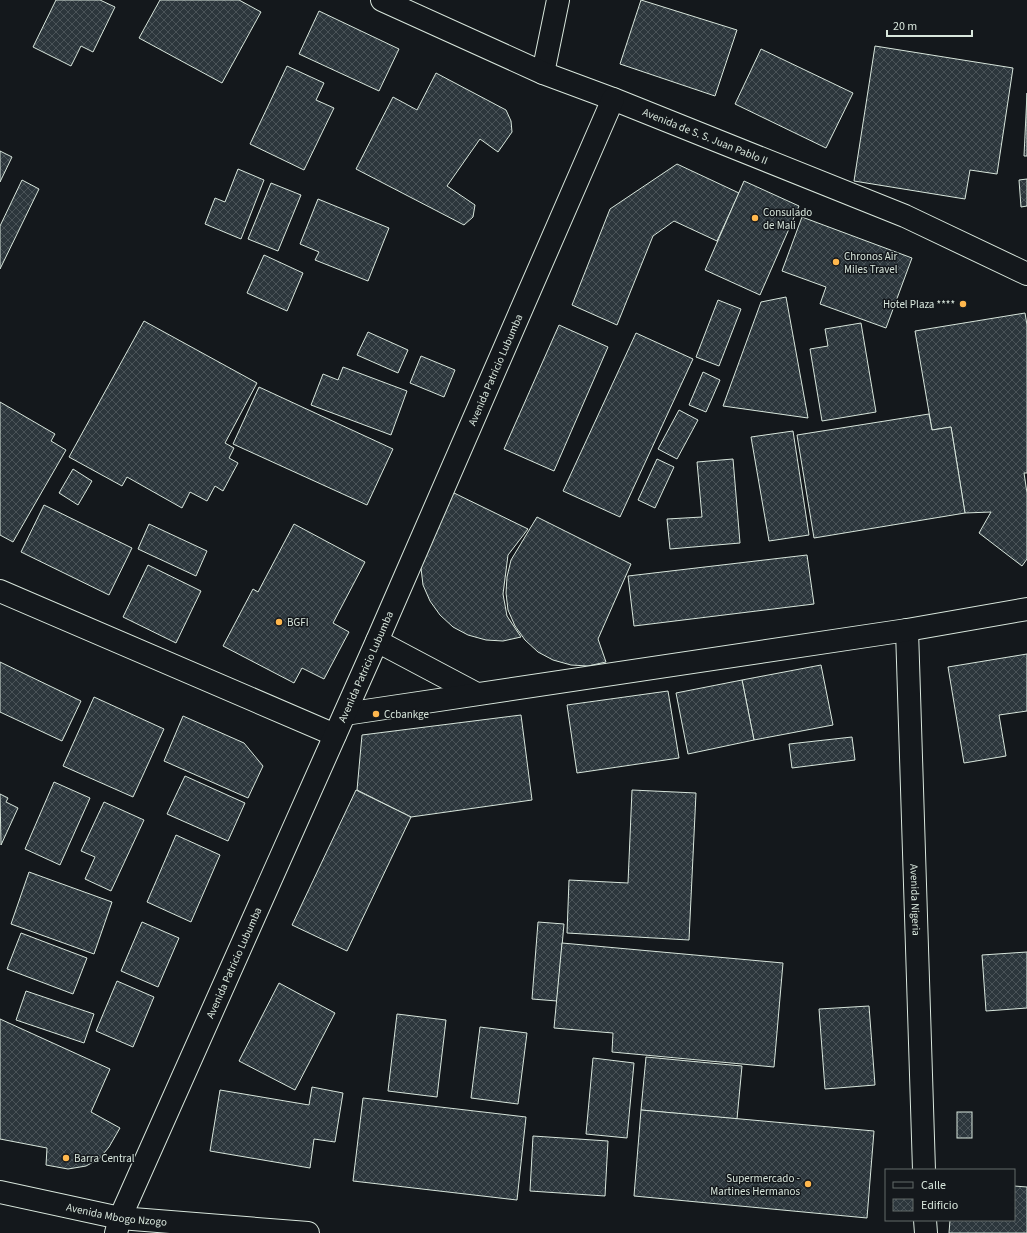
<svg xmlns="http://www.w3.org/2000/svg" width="1027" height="1233" viewBox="0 0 1027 1233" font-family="'Source Sans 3',sans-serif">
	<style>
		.building { fill: url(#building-cross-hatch); stroke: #d8e6dc }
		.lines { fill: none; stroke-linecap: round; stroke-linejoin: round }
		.street-casing { stroke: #d8e6dc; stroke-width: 24 }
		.secondary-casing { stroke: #d8e6dc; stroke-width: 24 }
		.street { stroke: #14181c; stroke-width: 22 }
		.secondary { stroke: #14181c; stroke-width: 22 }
		.poi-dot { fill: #ffb74d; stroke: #14181c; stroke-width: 1.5 }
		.labels { text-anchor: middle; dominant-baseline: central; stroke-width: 3; stroke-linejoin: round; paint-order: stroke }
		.street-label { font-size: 11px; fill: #d8e6dc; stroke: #14181c }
		.poi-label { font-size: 11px; fill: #d8e6dc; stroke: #14181c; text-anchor: start }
	</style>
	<defs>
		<pattern id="building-cross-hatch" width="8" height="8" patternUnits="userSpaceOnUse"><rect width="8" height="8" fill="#2c363c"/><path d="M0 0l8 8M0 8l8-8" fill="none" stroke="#4a5358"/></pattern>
	</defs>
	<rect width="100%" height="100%" fill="#14181c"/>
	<g class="building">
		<path d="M56 0H100L115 7 93 52 81 46 71 66 33 47Z"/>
		<path d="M160 0H239L261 12 222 83 139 38Z"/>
		<path d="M641 0 737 30 715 96 620 64Z"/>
		<path d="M319 11 399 49 379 91 299 54Z"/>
		<path d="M875 46 1013 68 997 174 970 170 965 199 854 181Z"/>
		<path d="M761 49 853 93 826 148 735 104Z"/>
		<path d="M287 66 324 83 316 100 334 108 304 170 250 144Z"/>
		<path d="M436 73 506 110 511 121 512 132 498 152 480 139 447 186 475 205 473 217 464 225 356 169 393 97 417 110Z"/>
		<path d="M1027 93V156H1024Z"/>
		<path d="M0 151 12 157 0 182Z"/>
		<path d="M677 164 739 193 717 241 674 221 653 236 617 325 572 305 610 209Z"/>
		<path d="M238 169 264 180 241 239 205 224 215 198 225 202Z"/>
		<path d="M1027 179V206L1021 207 1019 180Z"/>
		<path d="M22 180 39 189 0 269V226Z"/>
		<path d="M744 181 799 206 760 295 705 270Z"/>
		<path d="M271 183 301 195 278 251 248 239Z"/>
		<path d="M318 199 389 228 368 281 315 260 319 252 300 244Z"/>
		<path d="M802 217 912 258 886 328 820 304 826 287 782 271Z"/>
		<path d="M264 255 303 273 287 311 247 293Z"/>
		<path d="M786 297 808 418 723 406 761 302Z"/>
		<path d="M718 300 741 309 719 366 696 357Z"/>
		<path d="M1025 313 1027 325V473H1024L1027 493V559L1022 566 979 533 991 512 965 513 951 427 932 430 915 331Z"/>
		<path d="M144 321 257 383 225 443 234 448 229 458 238 463 223 491 215 486 207 501 190 492 182 508 127 477 122 486 69 457Z"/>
		<path d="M861 323 876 412 822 421 810 349 828 346 825 329Z"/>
		<path d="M559 325 608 347 554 471 504 449Z"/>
		<path d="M368 332 408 350 398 373 357 355Z"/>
		<path d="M636 333 693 359 620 517 563 491Z"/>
		<path d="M421 356 455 370 444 397 410 383Z"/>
		<path d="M343 367 407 391 391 435 311 405 323 374 338 380Z"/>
		<path d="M703 372 720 380 706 412 689 405Z"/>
		<path d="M259 387 393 449 367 505 233 444Z"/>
		<path d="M0 402 55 434 51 441 66 450 13 542 0 535Z"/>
		<path d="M679 410 698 420 677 459 658 449Z"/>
		<path d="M929 414 932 430 951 427 965 513 814 538 797 435Z"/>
		<path d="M793 431 809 535 769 541 751 437Z"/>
		<path d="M657 459 674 467 655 508 638 500Z"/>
		<path d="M733 459 740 543 670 549 667 519 702 517 697 462Z"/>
		<path d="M73 469 92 481 78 505 59 493Z"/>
		<path d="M452 492 528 529 508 555 503 594 507 616 521 637 503 641 486 640 468 635 453 627 440 615 430 601 423 585 421 568 422 552Z"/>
		<path d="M44 505 132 548 109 595 21 552Z"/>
		<path d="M537 517 631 564 598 639 606 662 588 666 571 665 553 660 538 652 525 640 515 626 508 610 506 593 507 577 511 560Z"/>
		<path d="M149 524 207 551 196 576 138 549Z"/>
		<path d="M294 524 365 562 333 623 349 632 324 679 302 668 294 683 223 646 253 589 258 592Z"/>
		<path d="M807 555 814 604 634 626 628 576Z"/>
		<path d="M148 565 201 591 176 643 123 617Z"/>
		<path d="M1027 654V711L999 715 1006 756 964 763 948 667Z"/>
		<path d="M0 662 81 701 62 741 0 712Z"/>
		<path d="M821 665 833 725 754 740 742 680Z"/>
		<path d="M742 680 754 740 688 754 676 693Z"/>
		<path d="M668 691 679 758 577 773 567 705Z"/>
		<path d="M94 697 164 729 133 797 63 766Z"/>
		<path d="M521 715 532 800 411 817 357 790 362 735Z"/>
		<path d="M183 716 244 743 263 766 248 798 164 761Z"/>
		<path d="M852 737 855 760 792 768 789 744Z"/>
		<path d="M185 776 245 803 228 841 167 814Z"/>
		<path d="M54 782 90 798 60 865 25 849Z"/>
		<path d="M356 790 411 817 347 951 292 925Z"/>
		<path d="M632 790 696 793 689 940 567 933 569 880 628 883Z"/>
		<path d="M0 794 8 798 6 802 18 808 1 845Z"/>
		<path d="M104 802 144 820 111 891 85 879 95 857 81 851Z"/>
		<path d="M176 835 220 855 191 922 147 902Z"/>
		<path d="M29 872 112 902 94 954 11 924Z"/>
		<path d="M142 922 179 938 158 987 121 971Z"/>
		<path d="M538 922 564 924 557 1001 532 999Z"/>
		<path d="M21 933 87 958 73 994 7 969Z"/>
		<path d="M562 943 783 963 774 1067 612 1052 613 1033 554 1028Z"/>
		<path d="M1027 952V1008L986 1011 982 955Z"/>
		<path d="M117 981 154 997 133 1047 96 1031Z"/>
		<path d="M279 983 335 1013 295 1090 239 1061Z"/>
		<path d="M26 991 94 1014 84 1043 16 1020Z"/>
		<path d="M869 1006 875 1085 825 1089 819 1009Z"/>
		<path d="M397 1014 446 1020 437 1097 388 1091Z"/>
		<path d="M0 1019 110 1069 91 1112 120 1128 109 1147 99 1159 86 1166 68 1169 46 1165 47 1148 0 1139Z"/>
		<path d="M480 1027 527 1033 518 1104 471 1098Z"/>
		<path d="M646 1057 742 1066 737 1119 641 1110Z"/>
		<path d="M593 1058 634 1063 627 1138 586 1134Z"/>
		<path d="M312 1087 343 1093 335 1142 314 1139 310 1168 210 1151 220 1090 309 1105Z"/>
		<path d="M363 1098 526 1117 517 1200 353 1181Z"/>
		<path d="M641 1110 874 1131 867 1218 634 1196Z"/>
		<rect x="957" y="1112" width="15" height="26"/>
		<path d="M533 1136 608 1141 605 1196 530 1191Z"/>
		<path d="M1014 1186 1027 1187V1233H949L950 1220H1014Z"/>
	</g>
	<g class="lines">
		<defs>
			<g id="street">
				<path d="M543 73 558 0"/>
				<path d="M0 591 335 735"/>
				<path id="s1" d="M907 630 924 1170"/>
				<path d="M925 1220 926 1233"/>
			</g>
			<g id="secondary">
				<path id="s2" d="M382 0 543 73 613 99 905 216 1027 274"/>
				<path d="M377 641 475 693"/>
				<path d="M345 714 907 630 1027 609"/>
				<path id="s3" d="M0 1192 120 1218 308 1233"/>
				<path id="s4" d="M116 1233 120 1218 377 641 613 99"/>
			</g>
		</defs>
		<use href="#street" class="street-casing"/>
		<use href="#secondary" class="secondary-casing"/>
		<use href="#street" class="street"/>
		<use href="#secondary" class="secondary"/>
	</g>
	<g class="poi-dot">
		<circle cx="755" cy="218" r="4"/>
		<circle cx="836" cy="262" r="4"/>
		<circle cx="963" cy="304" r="4"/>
		<circle cx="279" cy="622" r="4"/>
		<circle cx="376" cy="714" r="4"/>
		<circle cx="66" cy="1158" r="4"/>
		<circle cx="808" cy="1184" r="4"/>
	</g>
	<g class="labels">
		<g class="street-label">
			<text stroke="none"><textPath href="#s2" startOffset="351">Avenida de S. S. Juan Pablo II</textPath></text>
			<text stroke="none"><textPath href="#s4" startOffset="943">Avenida Patricio Lubumba</textPath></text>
			<text stroke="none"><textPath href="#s4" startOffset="619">Avenida Patricio Lubumba</textPath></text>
			<text stroke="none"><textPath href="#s1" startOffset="270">Avenida Nigeria</textPath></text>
			<text stroke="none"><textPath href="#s4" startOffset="295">Avenida Patricio Lubumba</textPath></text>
			<text stroke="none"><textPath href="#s3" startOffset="119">Avenida Mbogo Nzogo</textPath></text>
		</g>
		<g class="poi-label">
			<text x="763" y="212">Consulado<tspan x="763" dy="13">de Mali</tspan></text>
			<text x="844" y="256">Chronos Air<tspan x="844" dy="13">Miles Travel</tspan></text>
			<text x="955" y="304" text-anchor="end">Hotel Plaza ****</text>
			<text x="287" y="622">BGFI</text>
			<text x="384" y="714">Ccbankge</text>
			<text x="74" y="1158">Barra Central</text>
			<text x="800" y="1178" text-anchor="end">Supermercado -<tspan x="800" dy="13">Martines Hermanos</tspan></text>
		</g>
	</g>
	<rect x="885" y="1169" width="130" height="52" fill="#14181c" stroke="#626a69"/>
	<rect x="893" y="1182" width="20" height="6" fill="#14181c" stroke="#626a69"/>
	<text x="921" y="1189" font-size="12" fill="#d8e6dc">Calle</text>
	<rect x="893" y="1199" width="20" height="12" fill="url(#building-cross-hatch)" stroke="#626a69"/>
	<text x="921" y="1209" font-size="12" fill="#d8e6dc">Edificio</text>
	<path d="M887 30v6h85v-6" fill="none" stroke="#d8e6dc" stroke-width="2"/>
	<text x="893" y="30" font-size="12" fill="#d8e6dc" stroke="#14181c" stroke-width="3" paint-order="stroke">20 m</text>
</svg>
